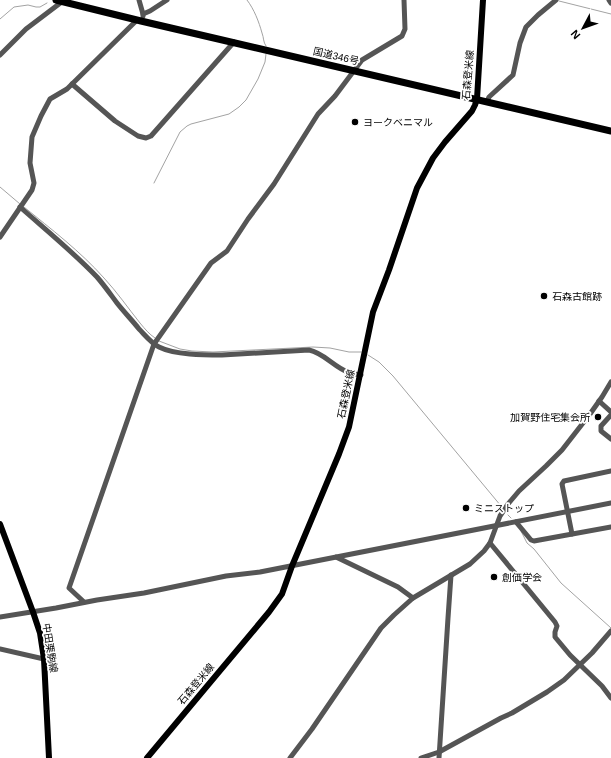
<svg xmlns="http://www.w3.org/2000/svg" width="611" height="758" viewBox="0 0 611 758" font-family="Arial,'Noto Sans JP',sans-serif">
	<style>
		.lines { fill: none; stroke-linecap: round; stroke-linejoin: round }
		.stream { stroke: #a3a3a3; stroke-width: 1 }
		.minor { stroke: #555; stroke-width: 5 }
		.major { stroke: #000; stroke-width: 6 }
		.highway { stroke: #000; stroke-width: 7 }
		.poi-dot { fill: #000; stroke: #fff; stroke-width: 1.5 }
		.labels { text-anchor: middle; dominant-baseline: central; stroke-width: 3.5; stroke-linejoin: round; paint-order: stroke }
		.street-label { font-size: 10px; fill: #000; stroke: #fff }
		.poi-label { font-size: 10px; fill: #000; stroke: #fff; text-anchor: start }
	</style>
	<rect width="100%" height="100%" fill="#fff"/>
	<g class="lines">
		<g class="stream">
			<path d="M247 0C254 9 259 22 262 33 264 38 263 42 266 46"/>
			<path d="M559 1 611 14"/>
			<path d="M0 19 14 7 28 5 36 7H40L47 3"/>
			<path d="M154 183 180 132 187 126 191 124 229 114 239 107 246 100 258 79 265 62 266 54"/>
			<path d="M0 187 20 204"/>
			<path d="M24 207C51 229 80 251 104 278 117 292 128 308 140 323 145 329 149 334 155 338"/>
			<path d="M159 341 180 349 192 351 213 352 313 347 330 348 349 352H361"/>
			<path d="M368 355 379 362 393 376 501 506"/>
			<path d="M508 515 511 518"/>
			<path d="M521 531 527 543 534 549 561 583 611 628"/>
		</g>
		<g class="minor">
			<path d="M139 0 143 14V16"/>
			<path d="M609 0 611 3"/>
			<path d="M143 14 150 11 167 0"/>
			<path d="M0 55 26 29 63 1"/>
			<path d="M72 84 115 121 138 136 146 138 151 136 234 42"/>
			<path d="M487 102 489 97 513 75 520 43 526 27 538 15 556 0"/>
			<path d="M20 207C46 230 73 252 97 277 104 285 111 295 117 303 124 312 132 320 139 329 145 335 151 343 159 347 175 355 204 355 222 355L309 350C324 353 334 367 348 372 352 374 357 374 361 375"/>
			<path d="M0 237 32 190 34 183 30 163 32 137 41 116 50 99 67 89 137 20"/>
			<path d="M599 401 611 412"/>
			<path d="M611 415 601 426V431L611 439"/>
			<path d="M516 522 531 540 534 541 611 527"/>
			<path d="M572 534 562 484 564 481 611 471"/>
			<path d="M490 543 555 622 557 626 555 632V637L570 655 602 686 611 698"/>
			<path d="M336 557 398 587 413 598"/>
			<path d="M84 602 69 588 154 344 211 263 227 251 248 219 274 184 318 114 335 96 362 60 402 36 405 29 404 0"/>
			<path d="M0 617 56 608 97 600 144 593 226 576 260 572 611 503"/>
			<path d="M0 649 44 659"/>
			<path d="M290 758 312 729 381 628 394 615 413 598 470 564 484 551 490 543 500 516 508 504 519 491 546 466 562 450 590 414 602 397 611 382"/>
			<path d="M421 758 439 752 501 718 512 713 547 692 564 680 592 653 611 631"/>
			<path d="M439 758 448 618 451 575"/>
		</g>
		<g class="major">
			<path d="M0 524 33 612 40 633 44 659 49 758"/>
			<path d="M147 758 269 612 282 594 292 566 339 454 349 427 373 312 389 270 417 188 433 158 445 142 472 111 475 105 477 99 483 0"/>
		</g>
		<path class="highway" d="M56 0 141 21 611 131"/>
	</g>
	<g class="poi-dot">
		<circle cx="355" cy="122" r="4"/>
		<circle cx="544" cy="296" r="4"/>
		<circle cx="598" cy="417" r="4"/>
		<circle cx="466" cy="508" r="4"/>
		<circle cx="494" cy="577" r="4"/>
	</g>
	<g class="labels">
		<g class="street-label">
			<text transform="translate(336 56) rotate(13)">国道346号</text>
			<text transform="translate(468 75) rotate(-85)">石森登米線</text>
			<text transform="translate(346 394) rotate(-78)">石森登米線</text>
			<text transform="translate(50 648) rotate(81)">中田栗駒線</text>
			<text transform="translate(196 684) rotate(-50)">石森登米線</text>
		</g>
		<g class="poi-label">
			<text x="363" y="122">ヨークベニマル</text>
			<text x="552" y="296">石森古館跡</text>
			<text x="590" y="417" text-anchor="end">加賀野住宅集会所</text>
			<text x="474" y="508">ミニストップ</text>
			<text x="502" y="577">創価学会</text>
		</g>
	</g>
	<g transform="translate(583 28) rotate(229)" stroke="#ffffff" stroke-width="3" paint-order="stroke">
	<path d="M0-3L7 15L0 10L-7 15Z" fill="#000000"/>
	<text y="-6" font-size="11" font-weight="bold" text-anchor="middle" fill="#000000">N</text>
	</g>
</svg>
